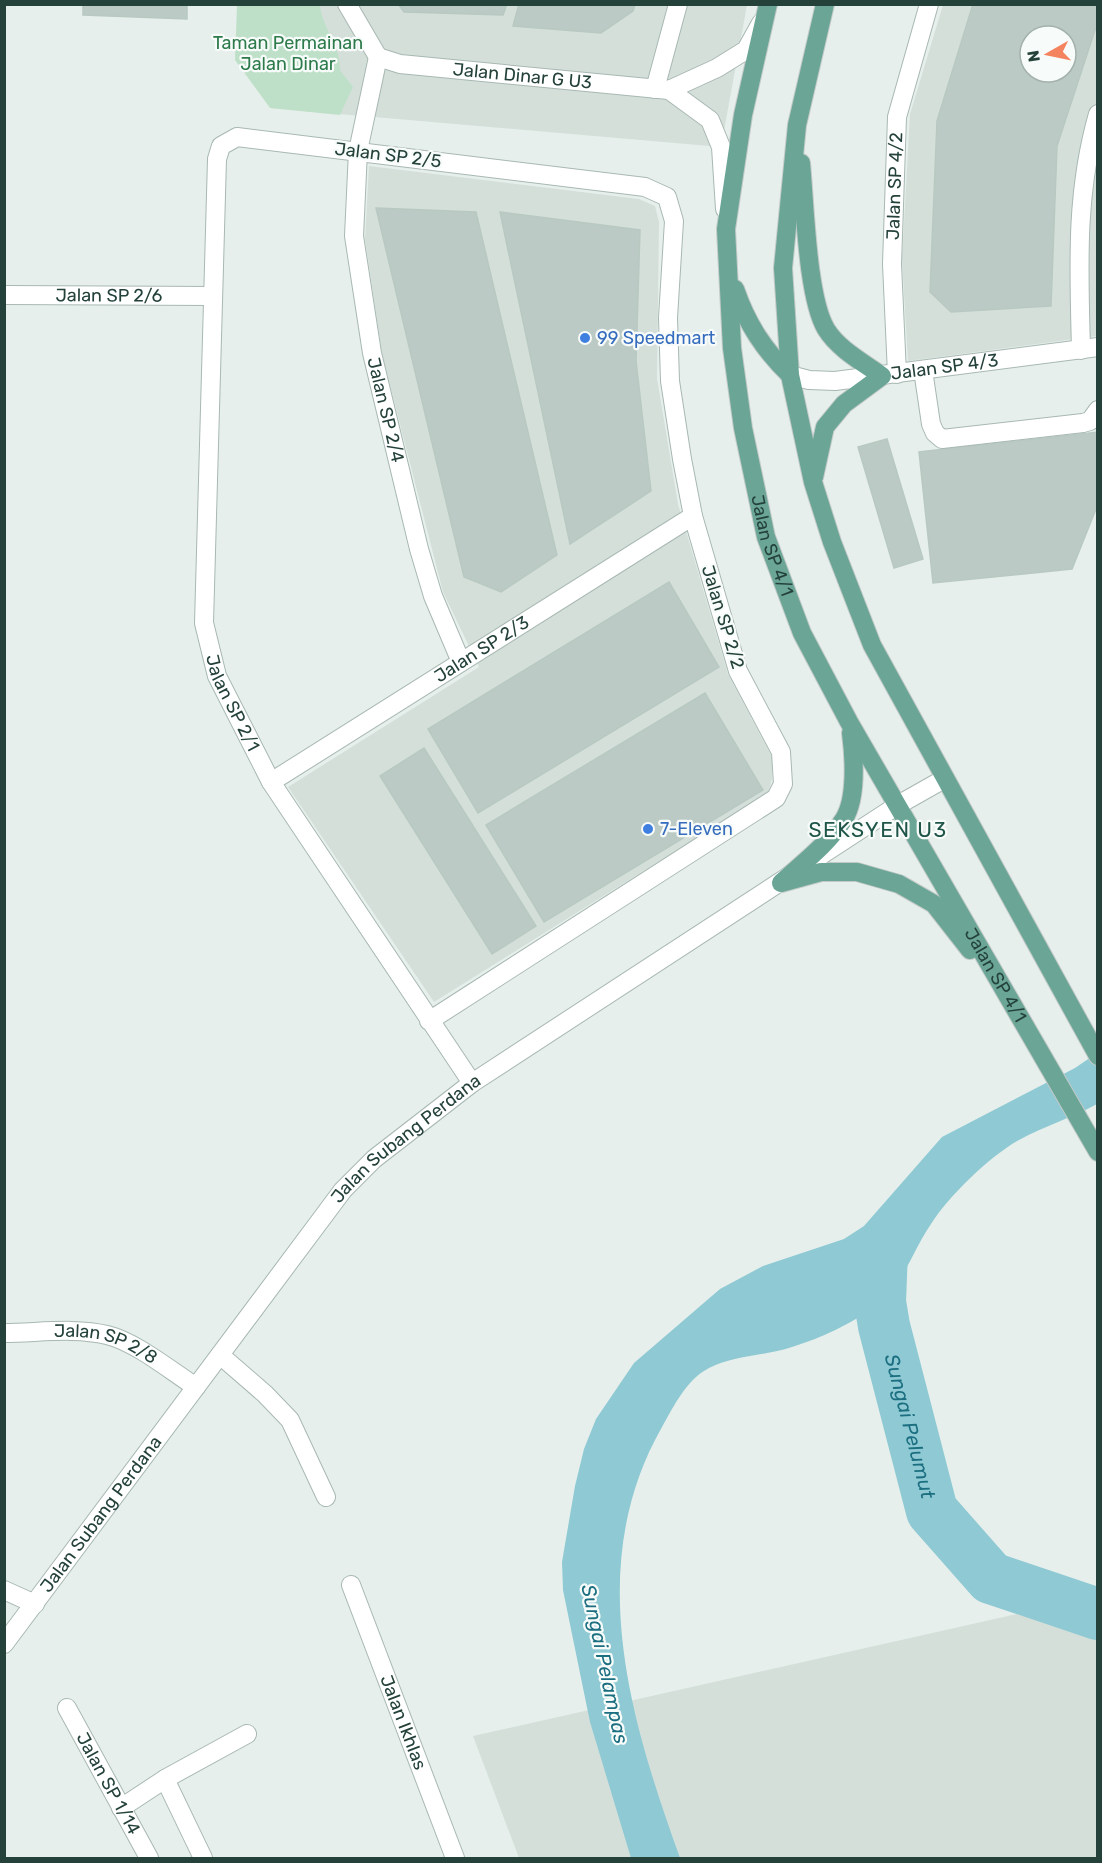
<svg xmlns="http://www.w3.org/2000/svg" width="1102" height="1863" viewBox="0 0 1102 1863" font-family="Rubik,sans-serif">
	<style>
		.built { fill: #d4dfda; fill-rule: evenodd }
		.green { fill: #bfe0c8 }
		.water { fill: #8ec9d4 }
		.lines { fill: none; stroke-linecap: round; stroke-linejoin: round }
		.river { stroke: #8ec9d4; stroke-width: 52 }
		.building { fill: #bbcac4; stroke: #b8c9c2; stroke-width: 1.5; fill-rule: evenodd }
		.minor-casing { stroke: #a8b8b2; stroke-width: 20 }
		.major-casing { stroke: #c2cac8; stroke-width: 20 }
		.minor { stroke: #fff; stroke-width: 18 }
		.major { stroke: #6aa596; stroke-width: 18 }
		.shop-dot { fill: #3f7fe0; stroke: #f7fbf9; stroke-width: 2 }
		.labels { text-anchor: middle; dominant-baseline: central; stroke-width: 4.5; stroke-linejoin: round; paint-order: stroke }
		.park-label { font-size: 18px; fill: #2d7a4b; stroke: #f7fbf9 }
		.street-label { font-size: 18px; fill: #24423a; stroke: #f7fbf9 }
		.shop-label { font-size: 18px; fill: #366cbe; stroke: #f7fbf9; text-anchor: start }
		.water-label { font-size: 20px; font-style: italic; fill: #1c6f80; stroke: #f7fbf9 }
		.quarter-label { font-size: 21px; letter-spacing: 1.5px; fill: #1f5548; stroke: #f7fbf9 }
	</style>
	<rect width="100%" height="100%" fill="#e6efeb"/>
	<g class="built">
		<path d="M301 5H747L721 147 270 108Z"/>
		<path d="M943 5H1097V336L908 361 902 259 910 114ZM1030 36H1066V72H1030Z"/>
		<path d="M369 166 639 199 655 206 659 222 657 378 678 504 728 674 772 757V779L768 793 434 1002 288 787 479 667 443 592 382 354 365 239Z"/>
		<path d="M1097 1596V1858H519L473 1736Z"/>
	</g>
	<path class="green" d="M237 5H320C322 28 341 46 340 70L353 87 340 115 270 108 235 60Z"/>
	<path class="water" d="M1097 1053V1104C1072 1118 1044 1126 1019 1140 990 1156 949 1196 931 1224 913 1250 904 1283 878 1304 854 1323 821 1338 792 1347 765 1356 735 1355 709 1368 686 1380 674 1406 662 1427 583 1565 630 1719 680 1858H631L590 1722 563 1590 562 1562 575 1486 584 1449 596 1419 634 1363 720 1289 763 1266 844 1239 864 1226 942 1137 1075 1068Z"/>
	<g class="lines">
		<path class="river" id="s1" d="M882 1250 880 1302 884 1326 932 1511 991 1578 1098 1614"/>
	</g>
	<g class="building">
		<path d="M83 4H187V19L83 15Z"/>
		<path d="M398 4H507L503 15 404 12Z"/>
		<path d="M519 4H635L633 11 601 33 513 26Z"/>
		<path d="M973 4H1098V21L1057 146 1051 306 951 312 930 292 937 121ZM1030 36H1066V72H1030Z"/>
		<path d="M376 208 476 212 557 555 501 592 464 577Z"/>
		<path d="M500 212 640 230 636 361 651 491 570 544Z"/>
		<path d="M1098 432V504L1072 569 933 583 919 452Z"/>
		<path d="M887 439 923 559 894 568 858 447Z"/>
		<path d="M669 582 719 667 478 813 428 729Z"/>
		<path d="M705 693 763 790 544 922 486 825Z"/>
		<path d="M424 748 536 926 492 954 380 776Z"/>
	</g>
	<g class="lines">
		<defs>
			<g id="minor">
				<path d="M347 4 378 57"/>
				<path id="s2" d="M378 57 358 151 354 236 372 353 419 549 433 596 461 662"/>
				<path id="s3" d="M378 57 400 64 669 90 717 68 746 50 761 23"/>
				<path d="M655 89 678 4"/>
				<path d="M669 90 710 120 721 147 725 209"/>
				<path id="s4" d="M4 295 212 296"/>
				<path d="M1081 350C1079 269 1075 194 1098 114"/>
				<path d="M923 370 931 424 935 433 942 439 1083 423 1090 421 1098 410"/>
				<path id="s5" d="M897 374 892 264 897 117 929 4"/>
				<path id="s6" d="M790 375 809 380 835 381 1098 347"/>
				<path id="s7" d="M271 782 693 516"/>
				<path id="s8" d="M429 1021 776 798 783 784 781 752 738 671 693 516 682 459 670 381 668 318 674 221 667 197 645 187 237 137 221 146 217 159 204 623 217 676 271 782 472 1083"/>
				<path id="s9" d="M4 1333C37 1333 75 1327 107 1335 136 1342 171 1371 196 1387"/>
				<path d="M220 1355 265 1394 290 1420 326 1497"/>
				<path id="s10" d="M351 1585 455 1858"/>
				<path d="M4 1590 35 1604"/>
				<path id="s11" d="M4 1644 343 1190 374 1159 472 1083 898 805 944 779"/>
				<path id="s12" d="M67 1708 149 1858"/>
				<path d="M165 1779 203 1858"/>
				<path d="M121 1808 165 1779 247 1734"/>
			</g>
			<g id="major">
				<path id="s13" d="M768 4 743 115 726 229 732 348 743 428 766 537 802 633 849 722 1098 1152"/>
				<path d="M825 4 797 125 783 268 790 375 813 482 832 542 872 645 1098 1056"/>
				<path d="M801 163C805 204 807 297 826 329 838 349 864 363 882 376L844 404 825 427 814 477"/>
				<path d="M735 289C747 324 764 350 790 375"/>
				<path d="M782 882C803 863 829 843 844 819 857 798 854 756 851 733"/>
				<path d="M781 883 821 872H857L899 884 934 904 970 950"/>
			</g>
		</defs>
		<use href="#minor" class="minor-casing"/>
		<use href="#major" class="major-casing"/>
		<use href="#minor" class="minor"/>
		<use href="#major" class="major"/>
	</g>
	<g class="shop-dot">
		<circle cx="585" cy="338" r="6"/>
		<circle cx="648" cy="829" r="6"/>
	</g>
	<g class="labels">
		<g class="park-label">
			<text x="288" y="43">Taman Permainan<tspan x="288" dy="21">Jalan Dinar</tspan></text>
		</g>
		<g class="street-label">
			<text stroke="none"><textPath href="#s3" startOffset="146">Jalan Dinar G U3</textPath></text>
			<text transform="translate(388 155) rotate(7)">Jalan SP 2/5</text>
			<text stroke="none"><textPath href="#s5" startOffset="188">Jalan SP 4/2</textPath></text>
			<text stroke="none"><textPath href="#s4" startOffset="105">Jalan SP 2/6</textPath></text>
			<text stroke="none"><textPath href="#s6" startOffset="156">Jalan SP 4/3</textPath></text>
			<text stroke="none"><textPath href="#s2" startOffset="358">Jalan SP 2/4</textPath></text>
			<text stroke="none"><textPath href="#s13" startOffset="550">Jalan SP 4/1</textPath></text>
			<text transform="translate(723 617) rotate(73)">Jalan SP 2/2</text>
			<text stroke="none"><textPath href="#s7" startOffset="249">Jalan SP 2/3</textPath></text>
			<text stroke="none"><textPath href="#s8" startOffset="2052">Jalan SP 2/1</textPath></text>
			<text stroke="none"><textPath href="#s13" startOffset="1036">Jalan SP 4/1</textPath></text>
			<text stroke="none"><textPath href="#s11" startOffset="648">Jalan Subang Perdana</textPath></text>
			<text stroke="none"><textPath href="#s9" startOffset="104">Jalan SP 2/8</textPath></text>
			<text stroke="none"><textPath href="#s11" startOffset="162">Jalan Subang Perdana</textPath></text>
			<text stroke="none"><textPath href="#s10" startOffset="147">Jalan Ikhlas</textPath></text>
			<text stroke="none"><textPath href="#s12" startOffset="86">Jalan SP 1/14</textPath></text>
		</g>
		<g class="shop-label">
			<text x="597" y="338">99 Speedmart</text>
			<text x="660" y="829">7-Eleven</text>
		</g>
		<g class="water-label">
			<text stroke="none"><textPath href="#s1" startOffset="180">Sungai Pelumut</textPath></text>
			<text transform="translate(605 1664) rotate(78)">Sungai Pelampas</text>
		</g>
		<g class="quarter-label">
			<text x="878" y="829">SEKSYEN U3</text>
		</g>
	</g>
	<rect width="1102" height="1863" fill="none" stroke="#24423a" stroke-width="12"/>
	<g transform="translate(1048 54) rotate(261)"><circle r="28" fill="#f7fbf9" stroke="#a3b1ad" stroke-width="1.5"/>
	<path d="M0-4.5L10 22L0 15L-10 22Z" fill="#f4845f"/>
	<text y="-9" font-size="16" font-weight="bold" text-anchor="middle" fill="#24423a">N</text>
	</g>
</svg>
